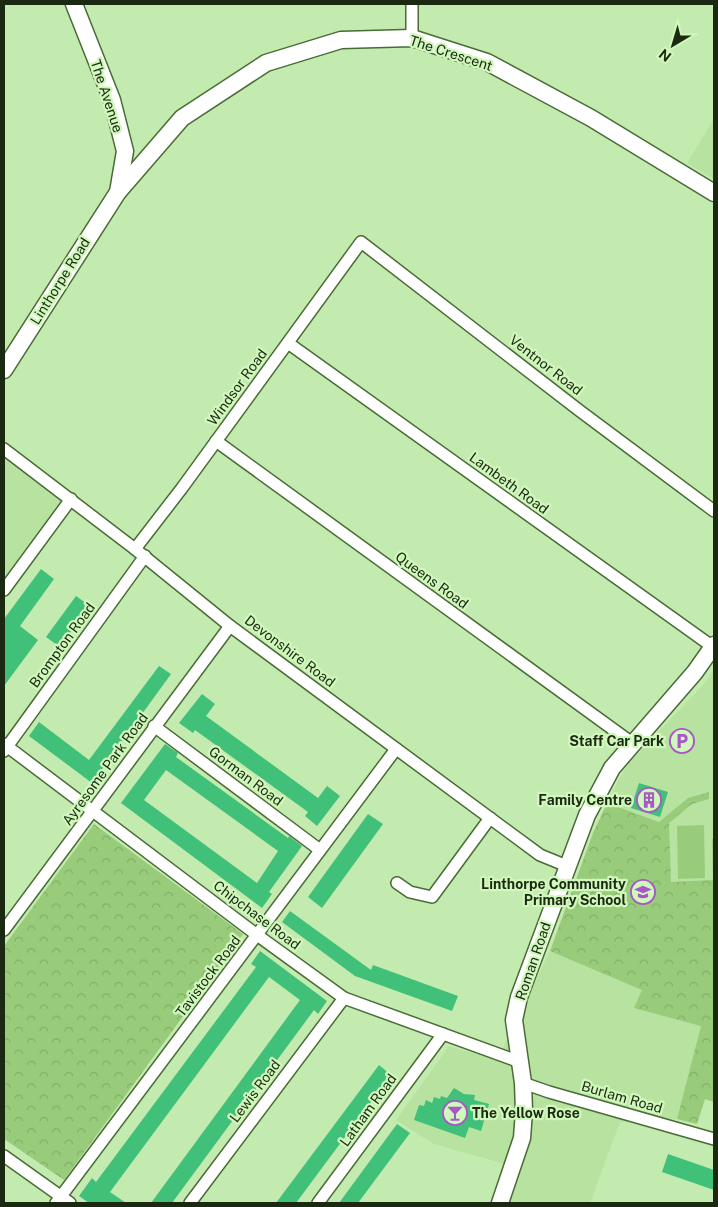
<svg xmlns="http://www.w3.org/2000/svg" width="718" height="1207" viewBox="0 0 718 1207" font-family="'Public Sans',sans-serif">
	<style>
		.built { fill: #b7e2a0 }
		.forest { fill: url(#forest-crowns) }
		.garden { fill: #98cc7b }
		.building { fill: #40c079; fill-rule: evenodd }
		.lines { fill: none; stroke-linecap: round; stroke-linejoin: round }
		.street-casing { stroke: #496b35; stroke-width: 14 }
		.secondary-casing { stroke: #496b35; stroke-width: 19 }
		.street { stroke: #fff; stroke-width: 11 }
		.secondary { stroke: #fff; stroke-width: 16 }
		.labels { text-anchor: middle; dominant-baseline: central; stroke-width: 4.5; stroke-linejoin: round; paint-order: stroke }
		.street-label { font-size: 14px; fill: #1b2912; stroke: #d1f8bc }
		.poi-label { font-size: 14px; font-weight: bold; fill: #1b2912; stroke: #d1f8bc; text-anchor: end }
	</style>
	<defs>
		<pattern id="forest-crowns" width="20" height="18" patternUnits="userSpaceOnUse" patternTransform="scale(1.25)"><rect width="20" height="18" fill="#98cc7b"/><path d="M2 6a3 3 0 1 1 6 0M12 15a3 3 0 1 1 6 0" fill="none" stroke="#82af69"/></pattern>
	</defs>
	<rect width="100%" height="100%" fill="#c4ebaf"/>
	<g class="built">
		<path d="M714 119V179L687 163Z"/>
		<path d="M4 449 71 499 4 590Z"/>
		<path d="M714 668V1102L705 1099 697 1124 677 1119 620 1122 590 1203H504L505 1164 434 1144 396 1120 449 1046 497 1060 550 951 593 833 618 781 629 763 705 683Z"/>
	</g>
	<g class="forest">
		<path d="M709 792V799L692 804 669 823 671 882 713 880 712 839H714V1102L705 1099 697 1124 677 1119 701 1026 634 1008 642 990 550 951 593 833 607 803 659 822 688 798Z"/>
		<path d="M94 824 243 934 64 1180 4 1139V946Z"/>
	</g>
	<path class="garden" d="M704 825 705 878 678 879 677 826Z"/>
	<g class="building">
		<path d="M41 569 54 579 20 626 38 640 4 686V619Z"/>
		<path d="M76 596 90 606 60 647 46 637Z"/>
		<path d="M159 666 171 674 92 783 29 736 39 722 89 760Z"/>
		<path d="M202 694 215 704 206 716 318 798 327 786 340 796 317 826 305 816 308 812 195 730 193 733 179 723Z"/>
		<path d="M165 744 178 753 176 757 288 838 289 836 302 846 269 892 272 894 262 908 121 803ZM166 770 278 851 257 883 144 800Z"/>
		<path d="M639 783 668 792 660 817 631 808Z"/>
		<path d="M368 814 383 824 322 908 308 897Z"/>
		<path d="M290 911 371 970 373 965 458 996 452 1011 355 976 282 922Z"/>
		<path d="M260 951 327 1001 318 1014 314 1010 172 1203H151L300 1000 269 977 110 1192 126 1203H89L79 1196 92 1178 96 1182 256 967 251 964Z"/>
		<path d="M379 1065 391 1075 296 1203H276Z"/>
		<path d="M454 1088 464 1094 475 1095 474 1100 489 1104 481 1131 469 1127 465 1138 414 1120 419 1105 424 1106 426 1100 432 1103 434 1097 440 1099 441 1096 447 1098Z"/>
		<path d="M397 1124 410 1133 358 1203H339Z"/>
		<path d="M668 1154 714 1170V1190L662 1172Z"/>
	</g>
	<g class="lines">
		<defs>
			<g id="street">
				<path d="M412 4V38"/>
				<path d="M288 343 713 647"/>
				<path d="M216 441 632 743"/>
				<path d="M4 449 135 549 230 626 540 855 567 866"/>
				<path d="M135 549 182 488 361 242 580 411 714 511"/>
				<path d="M4 590 71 499"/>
				<path d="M154 726 320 850"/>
				<path d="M4 744 257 935 344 998 520 1062"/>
				<path d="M4 751 145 556"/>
				<path d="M397 883 410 892 432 897 490 818"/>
				<path d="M4 930 230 626"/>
				<path d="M523 1083 549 1092 714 1139"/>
				<path d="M4 1156 70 1203"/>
				<path d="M56 1203 396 749"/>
				<path d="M190 1203 344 998"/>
				<path d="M318 1203 443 1034"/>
			</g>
			<g id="secondary">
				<path d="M74 4 112 100 125 151 118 192"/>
				<path d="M4 370 118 192 182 118 266 63 341 40 412 38 487 62 591 118 714 193"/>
				<path d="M500 1203 522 1138 524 1111 523 1083 514 1020 519 997 587 815 612 768 695 672 714 645"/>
			</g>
		</defs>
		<use href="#street" class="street-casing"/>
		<use href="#secondary" class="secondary-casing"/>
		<use href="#street" class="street"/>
		<use href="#secondary" class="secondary"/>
	</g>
	<defs>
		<symbol id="parking-ring" viewBox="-11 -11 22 22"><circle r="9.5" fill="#d1f8bc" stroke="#a757c8" stroke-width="1.5"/><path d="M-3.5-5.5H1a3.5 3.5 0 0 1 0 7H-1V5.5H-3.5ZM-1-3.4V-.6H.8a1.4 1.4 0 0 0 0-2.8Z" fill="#a757c8"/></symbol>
		<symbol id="building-ring" viewBox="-11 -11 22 22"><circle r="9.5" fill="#d1f8bc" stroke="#a757c8" stroke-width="1.5"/><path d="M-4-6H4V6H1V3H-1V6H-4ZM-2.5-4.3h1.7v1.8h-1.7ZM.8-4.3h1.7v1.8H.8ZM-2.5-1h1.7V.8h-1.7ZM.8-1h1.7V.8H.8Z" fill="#a757c8"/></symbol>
		<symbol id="school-ring" viewBox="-11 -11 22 22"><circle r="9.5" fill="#d1f8bc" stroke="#a757c8" stroke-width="1.5"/><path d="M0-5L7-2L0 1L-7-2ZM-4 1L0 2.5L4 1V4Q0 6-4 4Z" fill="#a757c8"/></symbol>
		<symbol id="bar-ring" viewBox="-11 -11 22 22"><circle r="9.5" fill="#d1f8bc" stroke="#a757c8" stroke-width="1.5"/><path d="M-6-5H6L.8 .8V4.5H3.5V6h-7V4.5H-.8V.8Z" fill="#a757c8"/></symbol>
	</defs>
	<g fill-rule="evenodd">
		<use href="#parking-ring" x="668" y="727" width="28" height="28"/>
		<use href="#building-ring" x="635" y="786" width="28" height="28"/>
		<use href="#school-ring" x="629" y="878" width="28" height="28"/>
		<use href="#bar-ring" x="441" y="1099" width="28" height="28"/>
	</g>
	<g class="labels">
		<g class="street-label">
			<text transform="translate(451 53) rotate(18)">The Crescent</text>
			<text transform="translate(107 96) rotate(72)">The Avenue</text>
			<text transform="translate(60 281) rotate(-58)">Linthorpe Road</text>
			<text transform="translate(546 365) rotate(38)">Ventnor Road</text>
			<text transform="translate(237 387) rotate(-54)">Windsor Road</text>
			<text transform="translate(509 483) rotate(36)">Lambeth Road</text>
			<text transform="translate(432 580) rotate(36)">Queens Road</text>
			<text transform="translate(62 645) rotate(-54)">Brompton Road</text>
			<text transform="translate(290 651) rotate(37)">Devonshire Road</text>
			<text transform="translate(105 769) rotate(-54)">Ayresome Park Road</text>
			<text transform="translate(246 776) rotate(37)">Gorman Road</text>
			<text transform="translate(257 915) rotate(37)">Chipchase Road</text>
			<text transform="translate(533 961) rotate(-71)">Roman Road</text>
			<text transform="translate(208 976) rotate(-53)">Tavistock Road</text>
			<text transform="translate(255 1091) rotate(-53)">Lewis Road</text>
			<text transform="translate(622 1097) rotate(16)">Burlam Road</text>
			<text transform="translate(368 1110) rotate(-54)">Latham Road</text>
		</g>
		<g class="poi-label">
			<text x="664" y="741">Staff Car Park</text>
			<text x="632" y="800">Family Centre</text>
			<text x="626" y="884">Linthorpe Community<tspan x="626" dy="16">Primary School</tspan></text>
			<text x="472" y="1113" text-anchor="start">The Yellow Rose</text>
		</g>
	</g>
	<rect width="718" height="1207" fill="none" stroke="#1b2912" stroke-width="10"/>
	<g transform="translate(673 45) rotate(218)" stroke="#d1f8bc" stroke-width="4" paint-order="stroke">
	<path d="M0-4L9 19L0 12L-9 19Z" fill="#1b2912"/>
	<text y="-8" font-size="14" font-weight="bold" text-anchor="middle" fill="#1b2912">N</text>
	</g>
</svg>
